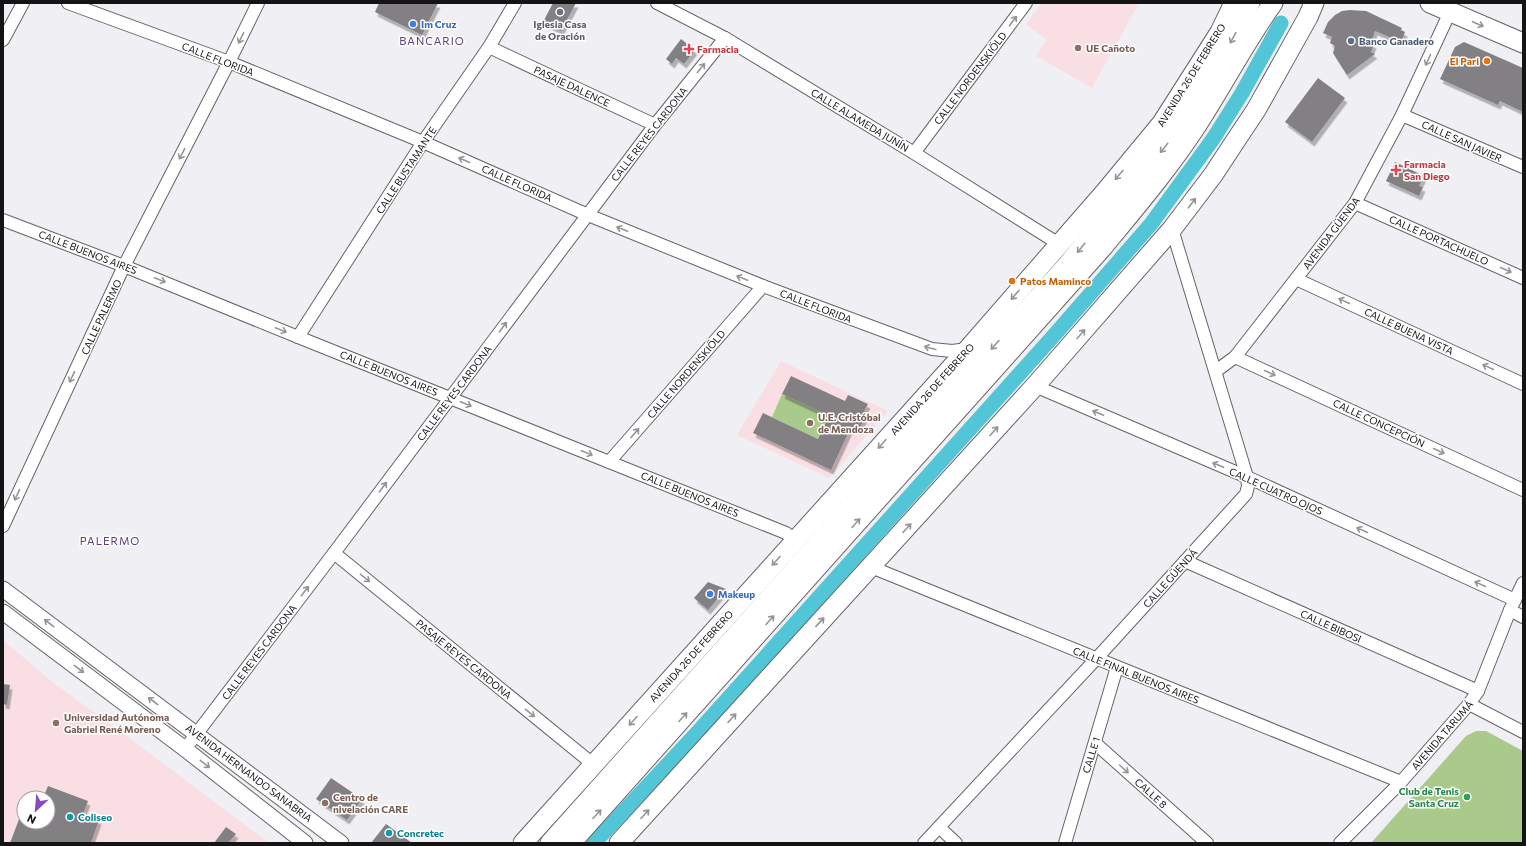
<svg xmlns="http://www.w3.org/2000/svg" width="1526" height="846" viewBox="0 0 1526 846" font-family="Commissioner,sans-serif">
	<style>
		.education { fill: #f9dfe3; fill-rule: evenodd }
		.green { fill: #a9ca8b }
		.lines { fill: none; stroke-linecap: round; stroke-linejoin: round }
		.canal { stroke: #52c6d6; stroke-width: 15 }
		.building { fill: #828083; filter: url(#shadow) }
		.minor-casing { stroke: #656568; stroke-width: 14 }
		.tertiary-casing { stroke: #656568; stroke-width: 17 }
		.primary-casing { stroke: #656568; stroke-width: 21 }
		.minor { stroke: #fff; stroke-width: 12 }
		.tertiary { stroke: #fff; stroke-width: 15 }
		.primary { stroke: #fff; stroke-width: 19 }
		.oneway { stroke: #959596 }
		.worship-dot { fill: #6b7280; stroke: #fff; stroke-width: 1.5 }
		.shop-dot { fill: #3f7fe0; stroke: #fff; stroke-width: 1.5 }
		.service-dot { fill: #5c6f8a; stroke: #fff; stroke-width: 1.5 }
		.education-dot { fill: #8d6e63; stroke: #fff; stroke-width: 1.5 }
		.health-dot { fill: #e0444e; stroke: #fff; stroke-width: 1.5 }
		.food-dot { fill: #e8710a; stroke: #fff; stroke-width: 1.5 }
		.leisure-dot { fill: #2e9e5b; stroke: #fff; stroke-width: 1.5 }
		.culture-dot { fill: #0f9aa8; stroke: #fff; stroke-width: 1.5 }
		.labels { text-anchor: middle; dominant-baseline: central; stroke-width: 3; stroke-linejoin: round; paint-order: stroke }
		.shop-label { font-size: 10px; font-weight: bold; fill: #366cbe; stroke: #fff; text-anchor: start }
		.worship-label { font-size: 10px; font-weight: bold; fill: #5b616d; stroke: #fff }
		.service-label { font-size: 10px; font-weight: bold; fill: #4e5e75; stroke: #fff; text-anchor: start }
		.education-label { font-size: 10px; font-weight: bold; fill: #785e54; stroke: #fff; text-anchor: start }
		.health-label { font-size: 10px; font-weight: bold; fill: #be3a42; stroke: #fff; text-anchor: start }
		.street-label { font-size: 10px; fill: #141415; stroke: #fff }
		.food-label { font-size: 10px; font-weight: bold; fill: #c56008; stroke: #fff; text-anchor: end }
		.leisure-label { font-size: 10px; font-weight: bold; fill: #27864d; stroke: #fff; text-anchor: end }
		.culture-label { font-size: 10px; font-weight: bold; fill: #0d838f; stroke: #fff; text-anchor: start }
		.neighbourhood-label { font-size: 11px; letter-spacing: 1px; fill: #5d407c; stroke: #fff }
	</style>
	<defs>
		<filter id="shadow"><feDropShadow dx="2.5" dy="4.5" stdDeviation="0" flood-color="#0004"/></filter>
	</defs>
	<rect width="100%" height="100%" fill="#f0f0f4"/>
	<g class="education">
		<path d="M1042 3H1139L1092 88 1036 56 1047 40 1026 24Z"/>
		<path d="M781 361 888 411 829 478 737 435Z"/>
		<path d="M3 640 51 681 159 760 269 843H3ZM24 798H48V822H24Z"/>
	</g>
	<g class="green">
		<path d="M782 394 829 416 818 439 772 417Z"/>
		<path d="M1476 731H1486L1523 751V843H1371L1466 736Z"/>
	</g>
	<g class="lines">
		<path class="canal" d="M594 843 697 733 1057 332 1151 224 1213 139 1242 93 1281 23"/>
	</g>
	<g class="building">
		<path d="M379 3H438L422 35 375 12Z"/>
		<path d="M553 3H576L561 31 543 22Z"/>
		<path d="M1350 10 1366 11 1402 28 1401 30 1405 32 1402 40 1397 38 1396 40 1375 31 1371 43 1374 44 1371 52 1375 54 1347 75 1333 53 1335 46 1330 43 1332 37 1323 33 1328 22 1335 15 1342 11Z"/>
		<path d="M681 39 695 50 684 64 676 58 672 64 666 59Z"/>
		<path d="M1464 42 1523 68V112L1500 101 1498 105 1440 79 1455 47Z"/>
		<path d="M1318 78 1345 98 1312 142 1285 122Z"/>
		<path d="M1395 162 1424 176 1419 186 1423 187 1419 196 1386 181Z"/>
		<path d="M791 376 845 401 848 395 868 404 864 411 867 412 859 430 851 427 831 470 753 433 763 413 818 439 829 416 782 394Z"/>
		<path d="M708 582 726 589 708 610 694 598Z"/>
		<path d="M3 684 10 685 7 705 3 704Z"/>
		<path d="M331 778 362 799 347 820 316 799Z"/>
		<path d="M48 786 88 801 83 814 99 820 91 843H10L24 806V822H48V798H43Z"/>
		<path d="M386 824 412 843H371Z"/>
		<path d="M226 827 236 834 229 842 214 843Z"/>
	</g>
	<g class="lines">
		<defs>
			<g id="minor">
				<path d="M68 3 229 62 423 142 588 215 763 286 932 349 952 351 968 349"/>
				<path d="M657 3 725 38 914 153 1059 244"/>
				<path d="M3 40 23 3"/>
				<path d="M489 47 655 125"/>
				<path d="M1402 115 1523 167"/>
				<path d="M914 153 1026 3"/>
				<path d="M1355 203 1523 278"/>
				<path d="M3 220 124 266 298 337 786 533 795 540"/>
				<path d="M1296 279 1523 384"/>
				<path d="M298 337 423 142 489 47 515 3"/>
				<path d="M1235 357 1523 490"/>
				<path d="M1216 371 1235 357 1355 203 1402 115 1450 12"/>
				<path d="M1035 386 1247 477 1515 600"/>
				<path d="M609 462 763 286"/>
				<path d="M3 526 124 266 229 62 258 3"/>
				<path d="M334 553 594 765"/>
				<path d="M1185 561 1478 691"/>
				<path d="M871 567 1401 782"/>
				<path d="M1510 610 1523 617"/>
				<path d="M1469 704 1523 732"/>
				<path d="M1095 743 1207 843"/>
				<path d="M185 749 334 553 655 125 725 38"/>
				<path d="M939 827 956 843"/>
				<path d="M924 843 1097 658 1246 494 1248 486 1247 477 1172 229"/>
				<path d="M1065 843 1117 667"/>
				<path d="M1340 843 1401 782 1469 704 1478 691 1510 610 1523 583"/>
			</g>
			<g id="tertiary">
				<path d="M3 589 341 843"/>
				<path d="M3 612 185 749 305 843"/>
			</g>
			<g id="primary">
				<path d="M1430 3 1523 43"/>
				<path d="M523 843 968 349 1105 192 1162 123 1220 32 1234 3"/>
				<path d="M550 843 1068 264 1177 131 1209 81 1250 3"/>
				<path d="M571 843 1102 248C1135 208 1169 168 1197 125 1223 85 1245 42 1273 3"/>
				<path d="M619 843 1035 386 1172 229 1213 175 1234 143 1256 110 1308 17 1314 3"/>
			</g>
		</defs>
		<use href="#minor" class="minor-casing"/>
		<use href="#tertiary" class="tertiary-casing"/>
		<use href="#primary" class="primary-casing"/>
		<use href="#minor" class="minor"/>
		<use href="#tertiary" class="tertiary"/>
		<use href="#primary" class="primary"/>
	</g>
	<defs><path id="oneway-shaft" d="M-6 0H5M1.5-3L5.5 0L1.5 3" fill="none" stroke-width="1.6" stroke-linecap="round" stroke-linejoin="round"/></defs>
	<g class="oneway">
		<use href="#oneway-shaft" transform="translate(1013 21) rotate(-53)"/>
		<use href="#oneway-shaft" transform="translate(1478 24) rotate(23)"/>
		<use href="#oneway-shaft" transform="translate(241 38) rotate(116)"/>
		<use href="#oneway-shaft" transform="translate(1233 38) rotate(118)"/>
		<use href="#oneway-shaft" transform="translate(1428 60) rotate(115)"/>
		<use href="#oneway-shaft" transform="translate(701 68) rotate(-51)"/>
		<use href="#oneway-shaft" transform="translate(1164 148) rotate(129)"/>
		<use href="#oneway-shaft" transform="translate(182 154) rotate(117)"/>
		<use href="#oneway-shaft" transform="translate(464 160) rotate(-156)"/>
		<use href="#oneway-shaft" transform="translate(1119 175) rotate(130)"/>
		<use href="#oneway-shaft" transform="translate(1192 203) rotate(-53)"/>
		<use href="#oneway-shaft" transform="translate(622 229) rotate(-158)"/>
		<use href="#oneway-shaft" transform="translate(1081 248) rotate(129)"/>
		<use href="#oneway-shaft" transform="translate(1506 270) rotate(24)"/>
		<use href="#oneway-shaft" transform="translate(742 278) rotate(-158)"/>
		<use href="#oneway-shaft" transform="translate(160 280) rotate(22)"/>
		<use href="#oneway-shaft" transform="translate(1015 295) rotate(131)"/>
		<use href="#oneway-shaft" transform="translate(1344 301) rotate(-155)"/>
		<use href="#oneway-shaft" transform="translate(503 327) rotate(-53)"/>
		<use href="#oneway-shaft" transform="translate(281 330) rotate(22)"/>
		<use href="#oneway-shaft" transform="translate(1081 334) rotate(-49)"/>
		<use href="#oneway-shaft" transform="translate(995 345) rotate(132)"/>
		<use href="#oneway-shaft" transform="translate(930 348) rotate(-165)"/>
		<use href="#oneway-shaft" transform="translate(1488 367) rotate(-155)"/>
		<use href="#oneway-shaft" transform="translate(1270 373) rotate(25)"/>
		<use href="#oneway-shaft" transform="translate(72 377) rotate(115)"/>
		<use href="#oneway-shaft" transform="translate(466 404) rotate(22)"/>
		<use href="#oneway-shaft" transform="translate(1098 413) rotate(-157)"/>
		<use href="#oneway-shaft" transform="translate(994 431) rotate(-48)"/>
		<use href="#oneway-shaft" transform="translate(635 433) rotate(-49)"/>
		<use href="#oneway-shaft" transform="translate(882 444) rotate(132)"/>
		<use href="#oneway-shaft" transform="translate(1439 451) rotate(25)"/>
		<use href="#oneway-shaft" transform="translate(587 453) rotate(22)"/>
		<use href="#oneway-shaft" transform="translate(1218 465) rotate(-157)"/>
		<use href="#oneway-shaft" transform="translate(383 487) rotate(-53)"/>
		<use href="#oneway-shaft" transform="translate(17 495) rotate(115)"/>
		<use href="#oneway-shaft" transform="translate(856 523) rotate(-48)"/>
		<use href="#oneway-shaft" transform="translate(907 528) rotate(-48)"/>
		<use href="#oneway-shaft" transform="translate(1362 530) rotate(-155)"/>
		<use href="#oneway-shaft" transform="translate(776 561) rotate(132)"/>
		<use href="#oneway-shaft" transform="translate(365 578) rotate(39)"/>
		<use href="#oneway-shaft" transform="translate(1480 584) rotate(-155)"/>
		<use href="#oneway-shaft" transform="translate(305 591) rotate(-53)"/>
		<use href="#oneway-shaft" transform="translate(770 620) rotate(-48)"/>
		<use href="#oneway-shaft" transform="translate(820 622) rotate(-47)"/>
		<use href="#oneway-shaft" transform="translate(49 623) rotate(-143)"/>
		<use href="#oneway-shaft" transform="translate(79 669) rotate(37)"/>
		<use href="#oneway-shaft" transform="translate(153 701) rotate(-143)"/>
		<use href="#oneway-shaft" transform="translate(530 713) rotate(39)"/>
		<use href="#oneway-shaft" transform="translate(683 717) rotate(-48)"/>
		<use href="#oneway-shaft" transform="translate(732 718) rotate(-48)"/>
		<use href="#oneway-shaft" transform="translate(633 721) rotate(132)"/>
		<use href="#oneway-shaft" transform="translate(205 764) rotate(38)"/>
		<use href="#oneway-shaft" transform="translate(1124 769) rotate(42)"/>
		<use href="#oneway-shaft" transform="translate(597 814) rotate(-48)"/>
		<use href="#oneway-shaft" transform="translate(645 814) rotate(-48)"/>
	</g>
	<circle class="worship-dot" cx="560" cy="12" r="4"/>
	<g class="shop-dot">
		<circle cx="413" cy="24" r="4"/>
		<circle cx="710" cy="594" r="4"/>
	</g>
	<circle class="service-dot" cx="1351" cy="41" r="4"/>
	<g class="education-dot">
		<circle cx="1078" cy="48" r="4"/>
		<circle cx="810" cy="423" r="4"/>
		<circle cx="56" cy="723" r="4"/>
		<circle cx="325" cy="803" r="4"/>
	</g>
	<g class="health-dot">
		<path d="M687 43h4v4h4v4h-4v4h-4v-4h-4v-4h4z"/>
		<path d="M1394 164h4v4h4v4h-4v4h-4v-4h-4v-4h4z"/>
	</g>
	<g class="food-dot">
		<circle cx="1487" cy="61" r="4"/>
		<circle cx="1012" cy="281" r="4"/>
	</g>
	<circle class="leisure-dot" cx="1467" cy="797" r="4"/>
	<g class="culture-dot">
		<circle cx="70" cy="817" r="4"/>
		<circle cx="389" cy="833" r="4"/>
	</g>
	<g class="labels">
		<g class="shop-label">
			<text x="421" y="24">Im Cruz</text>
			<text x="718" y="594">Makeup</text>
		</g>
		<g class="worship-label">
			<text x="560" y="24">Iglesia Casa<tspan x="560" dy="12">de Oración</tspan></text>
		</g>
		<g class="service-label">
			<text x="1359" y="41">Banco Ganadero</text>
		</g>
		<g class="education-label">
			<text x="1086" y="48">UE Cañoto</text>
			<text x="818" y="417">U.E. Cristóbal<tspan x="818" dy="12">de Mendoza</tspan></text>
			<text x="64" y="717">Universidad Autónoma<tspan x="64" dy="12">Gabriel René Moreno</tspan></text>
			<text x="333" y="797">Centro de<tspan x="333" dy="12">nivelación CARE</tspan></text>
		</g>
		<g class="health-label">
			<text x="697" y="49">Farmacia</text>
			<text x="1404" y="164">Farmacia<tspan x="1404" dy="12">San Diego</tspan></text>
		</g>
		<g class="street-label">
			<text transform="translate(218 59) rotate(21)">CALLE FLORIDA</text>
			<text transform="translate(1191 75) rotate(-58)">AVENIDA 26 DE FEBRERO</text>
			<text transform="translate(970 78) rotate(-53)">CALLE NORDENSKIÖLD</text>
			<text transform="translate(572 86) rotate(25)">PASAJE DALENCE</text>
			<text transform="translate(860 120) rotate(31)">CALLE ALAMEDA JUNÍN</text>
			<text transform="translate(649 134) rotate(-52)">CALLE REYES CARDONA</text>
			<text transform="translate(1462 141) rotate(24)">CALLE SAN JAVIER</text>
			<text transform="translate(406 170) rotate(-57)">CALLE BUSTAMANTE</text>
			<text transform="translate(517 183) rotate(24)">CALLE FLORIDA</text>
			<text transform="translate(1331 233) rotate(-53)">AVENIDA GÜENDA</text>
			<text transform="translate(1439 240) rotate(24)">CALLE PORTACHUELO</text>
			<text transform="translate(88 252) rotate(21)">CALLE BUENOS AIRES</text>
			<text transform="translate(816 306) rotate(21)">CALLE FLORIDA</text>
			<text transform="translate(101 317) rotate(-65)">CALLE PALERMO</text>
			<text transform="translate(1409 331) rotate(25)">CALLE BUENA VISTA</text>
			<text transform="translate(389 373) rotate(22)">CALLE BUENOS AIRES</text>
			<text transform="translate(686 374) rotate(-49)">CALLE NORDENSKIÖLD</text>
			<text transform="translate(932 389) rotate(-48)">AVENIDA 26 DE FEBRERO</text>
			<text transform="translate(454 393) rotate(-53)">CALLE REYES CARDONA</text>
			<text transform="translate(1379 423) rotate(25)">CALLE CONCEPCIÓN</text>
			<text transform="translate(1276 491) rotate(24)">CALLE CUATRO OJOS</text>
			<text transform="translate(690 494) rotate(22)">CALLE BUENOS AIRES</text>
			<text transform="translate(1170 578) rotate(-48)">CALLE GÜENDÁ</text>
			<text transform="translate(1331 626) rotate(24)">CALLE BIBOSI</text>
			<text transform="translate(259 652) rotate(-53)">CALLE REYES CARDONA</text>
			<text transform="translate(691 656) rotate(-48)">AVENIDA 26 DE FEBRERO</text>
			<text transform="translate(464 659) rotate(39)">PASAJE REYES CARDONA</text>
			<text transform="translate(1136 675) rotate(22)">CALLE FINAL BUENOS AIRES</text>
			<text transform="translate(1442 735) rotate(-49)">AVENIDA TARUMÁ</text>
			<text transform="translate(1091 755) rotate(-73)">CALLE 1</text>
			<text transform="translate(249 773) rotate(37)">AVENIDA HERNANDO SANABRIA</text>
			<text transform="translate(1151 793) rotate(42)">CALLE 8</text>
		</g>
		<g class="food-label">
			<text x="1479" y="61">El Pari</text>
			<text x="1020" y="281" text-anchor="start">Patos Maminco</text>
		</g>
		<g class="leisure-label">
			<text x="1459" y="791">Club de Tenis<tspan x="1459" dy="12">Santa Cruz</tspan></text>
		</g>
		<g class="culture-label">
			<text x="78" y="817">Coliseo</text>
			<text x="397" y="833">Concretec</text>
		</g>
		<g class="neighbourhood-label">
			<text x="432" y="40">BANCARIO</text>
			<text x="110" y="540">PALERMO</text>
		</g>
	</g>
	<rect width="1526" height="846" fill="none" stroke="#141415" stroke-width="8"/>
	<g transform="translate(36 810) rotate(206)"><circle r="19" fill="#ffffff" stroke="#a1a1a1"/>
	<path d="M0-3L7 15L0 10L-7 15Z" fill="#884bc1"/>
	<text y="-6" font-size="11" font-weight="bold" text-anchor="middle" fill="#141415">N</text>
	</g>
</svg>
